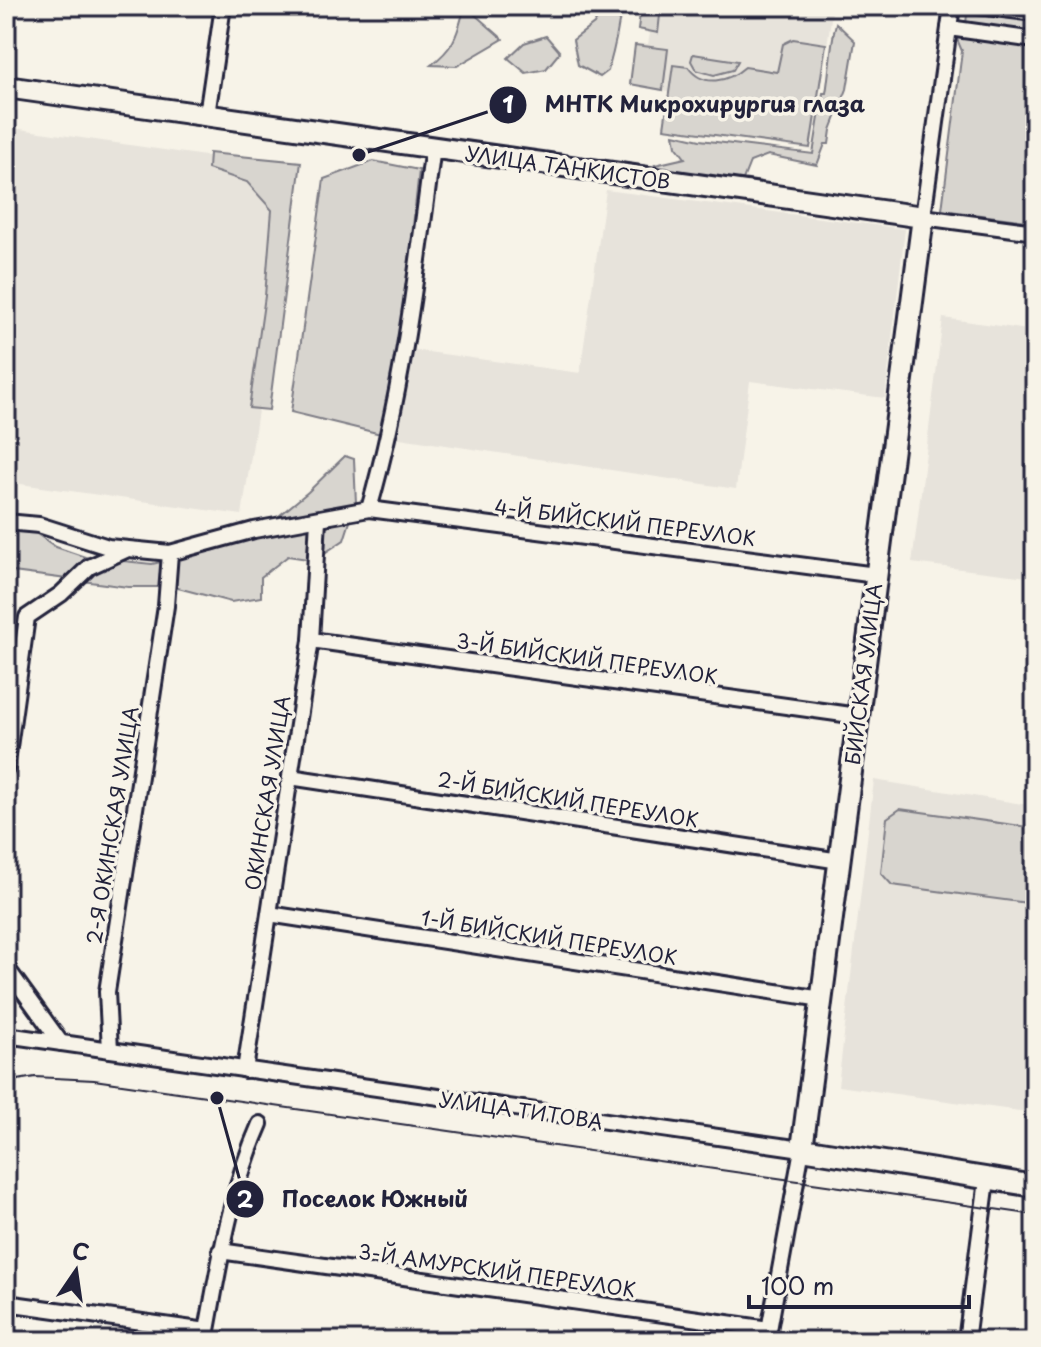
<svg xmlns="http://www.w3.org/2000/svg" width="1041" height="1347" viewBox="0 0 1041 1347" font-family="'Playpen Sans',sans-serif">
	<style>
		.built { fill: #e7e3db }
		.green { fill: #d8d5cf; stroke: #7d7c85; stroke-width: 2 }
		.lines { fill: none; stroke-linecap: round; stroke-linejoin: round }
		.street-casing { stroke: #22223b; stroke-width: 20 }
		.secondary-casing { stroke: #22223b; stroke-width: 26 }
		.street { stroke: #f7f3e8; stroke-width: 14 }
		.secondary { stroke: #f7f3e8; stroke-width: 20 }
		.tram { stroke: #22223b; stroke-width: 2 }
		.labels { text-anchor: middle; dominant-baseline: central; stroke-width: 7; stroke-linejoin: round; paint-order: stroke }
		.street-label { font-size: 20px; fill: #22223b; stroke: #f7f3e8 }
		.leader { fill: none; stroke: #22223b; stroke-width: 3 }
		.callout-dot { fill: #22223b; stroke: #f7f3e8; stroke-width: 3 }
		.mark-label { font-size: 24px; text-anchor: middle; font-weight: bold; fill: #fff }
		.callout-label { font-size: 22px; text-anchor: middle; font-weight: bold; fill: #22223b; stroke: #f7f3e8; stroke-width: 7; stroke-linejoin: round; paint-order: stroke }
	</style>
	<rect width="100%" height="100%" fill="#f7f3e8"/>
	<filter id="ink" filterUnits="userSpaceOnUse"><feTurbulence type="fractalNoise" baseFrequency=".0125" numOctaves="2"/><feDisplacementMap in="SourceGraphic" scale="16" xChannelSelector="R" yChannelSelector="G"/><feConvolveMatrix kernelMatrix="1 2 1 2 8 2 1 2 1" color-interpolation-filters="sRGB"/></filter>
	<g filter="url(#ink)">
		<g class="built">
			<path d="M640 6H833L811 150 663 129 668 92 629 85 635 44H648L650 33 637 30Z"/>
			<path d="M6 127 295 169 242 515 6 482Z"/>
			<path d="M606 190 905 229 885 398 750 381 736 489 393 437 406 349 580 373Z"/>
			<path d="M943 318 1035 331V578L912 563Z"/>
			<path d="M874 780 1035 806V1113L838 1086Z"/>
		</g>
		<g class="green">
			<path d="M465 6 503 39 457 66 431 65C456 46 457 34 465 6Z"/>
			<path d="M604 6H621C619 29 614 50 608 71L600 77 578 65 573 40 594 24Z"/>
			<path d="M641 6H661L658 33 638 29Z"/>
			<path d="M968 6H1035V222L942 210 962 51 956 37 965 32Z"/>
			<path d="M836 23 855 41 847 89 831 130 829 144H825L817 165 768 155 750 162 740 187 661 175 655 165 685 158 676 146 674 134 700 140 813 154 823 93H826C830 69 830 46 836 23Z"/>
			<path d="M546 36 560 52 546 69 526 73 508 58 524 43Z"/>
			<path d="M793 39 826 44 810 148 664 128 673 65 688 67C703 88 728 82 745 67L777 72 783 44Z"/>
			<path d="M635 45 668 49 663 90 630 84Z"/>
			<path d="M693 54 738 61 733 70 714 75 696 70 691 61Z"/>
			<path d="M209 153 301 162 269 410 249 408 265 296 272 210 247 182 208 169Z"/>
			<path d="M373 161 419 170 403 322 381 434 291 412 324 179Z"/>
			<path d="M345 456 354 459 356 503 344 540 314 560 288 556 261 577V597L231 602 174 587H128L6 571V543L18 521 56 547 85 557 152 564 215 550 257 534 308 492Z"/>
			<path d="M900 809 1035 828V904L892 885 881 873 887 818Z"/>
		</g>
		<g class="lines">
			<defs>
				<g id="street">
					<path d="M952 6 923 217 1035 232"/>
					<path d="M978 6 1035 13"/>
					<path d="M949 28 1035 40"/>
					<path d="M207 115 223 6"/>
					<path d="M369 509C403 391 417 269 433 147"/>
					<path d="M6 522 39 525 108 547 170 553 254 530 369 509 876 575"/>
					<path d="M311 640 858 716"/>
					<path d="M6 769 27 617 61 594 89 567 126 550"/>
					<path d="M290 777 840 861"/>
					<path d="M269 914 822 999"/>
					<path d="M6 967 61 1043"/>
					<path d="M6 1035 802 1149 767 1341"/>
					<path d="M110 1050 107 992 166 606 170 553"/>
					<path d="M245 1070 311 640 318 520"/>
					<path d="M220 1251 769 1329"/>
					<path d="M6 1303 207 1331"/>
					<path d="M205 1341C219 1267 229 1194 260 1124"/>
					<path d="M966 1341 987 1180"/>
				</g>
				<path id="secondary" d="M6 87 923 217 802 1149 1035 1186"/>
			</defs>
			<use href="#street" class="street-casing"/>
			<use href="#secondary" class="secondary-casing"/>
			<use href="#street" class="street"/>
			<use href="#secondary" class="secondary"/>
			<path class="tram" d="M6 1082 35 1077 94 1080 1035 1215"/>
		</g>
	</g>
	<g class="labels">
		<g class="street-label">
			<text transform="translate(568 167) rotate(8)">УЛИЦА ТАНКИСТОВ</text>
			<text transform="translate(625 522) rotate(7)">4-Й БИЙСКИЙ ПЕРЕУЛОК</text>
			<text transform="translate(587 658) rotate(8)">3-Й БИЙСКИЙ ПЕРЕУЛОК</text>
			<text transform="translate(863 674) rotate(-83)">БИЙСКАЯ УЛИЦА</text>
			<text transform="translate(267 793) rotate(-81)">ОКИНСКАЯ УЛИЦА</text>
			<text transform="translate(568 799) rotate(9)">2-Й БИЙСКИЙ ПЕРЕУЛОК</text>
			<text transform="translate(112 825) rotate(-81)">2-Я ОКИНСКАЯ УЛИЦА</text>
			<text transform="translate(549 937) rotate(9)">1-Й БИЙСКИЙ ПЕРЕУЛОК</text>
			<text transform="translate(521 1110) rotate(8)">УЛИЦА ТИТОВА</text>
			<text transform="translate(497 1270) rotate(8)">3-Й АМУРСКИЙ ПЕРЕУЛОК</text>
		</g>
	</g>
	<path class="leader" d="M359 155L508 105M217 1098L245 1199"/>
	<g class="callout-dot">
		<circle cx="359" cy="155" r="8"/>
		<circle cx="217" cy="1098" r="8"/>
		<circle cx="508" cy="105" r="20"/>
		<circle cx="245" cy="1199" r="20"/>
	</g>
	<g class="mark-label">
		<text x="508" y="113">1</text>
		<text x="245" y="1208">2</text>
	</g>
	<g class="callout-label">
		<text x="705" y="112">МНТК Микрохирургия глаза</text>
		<text x="375" y="1207">Поселок Южный</text>
	</g>
	<rect width="1041" height="1347" fill="none" stroke="#f7f3e8" stroke-width="32"/>
	<rect x="16" y="16" width="1009" height="1315" fill="none" stroke="#22223b" stroke-width="3" filter="url(#ink)"/>
	<g transform="translate(76 1271) rotate(13)" stroke="#f7f3e8" stroke-width="6" paint-order="stroke">
	<path d="M0-6L14 30L0 20L-14 30Z" fill="#22223b"/>
	<text y="-12" font-size="22" font-weight="bold" text-anchor="middle" fill="#22223b">С</text>
	</g>
	<path d="M749 1295v12h220v-12" fill="none" stroke="#22223b" stroke-width="4"/>
	<text x="761" y="1295" font-size="24" fill="#22223b" stroke="#f7f3e8" stroke-width="6" paint-order="stroke">100 m</text>
</svg>
